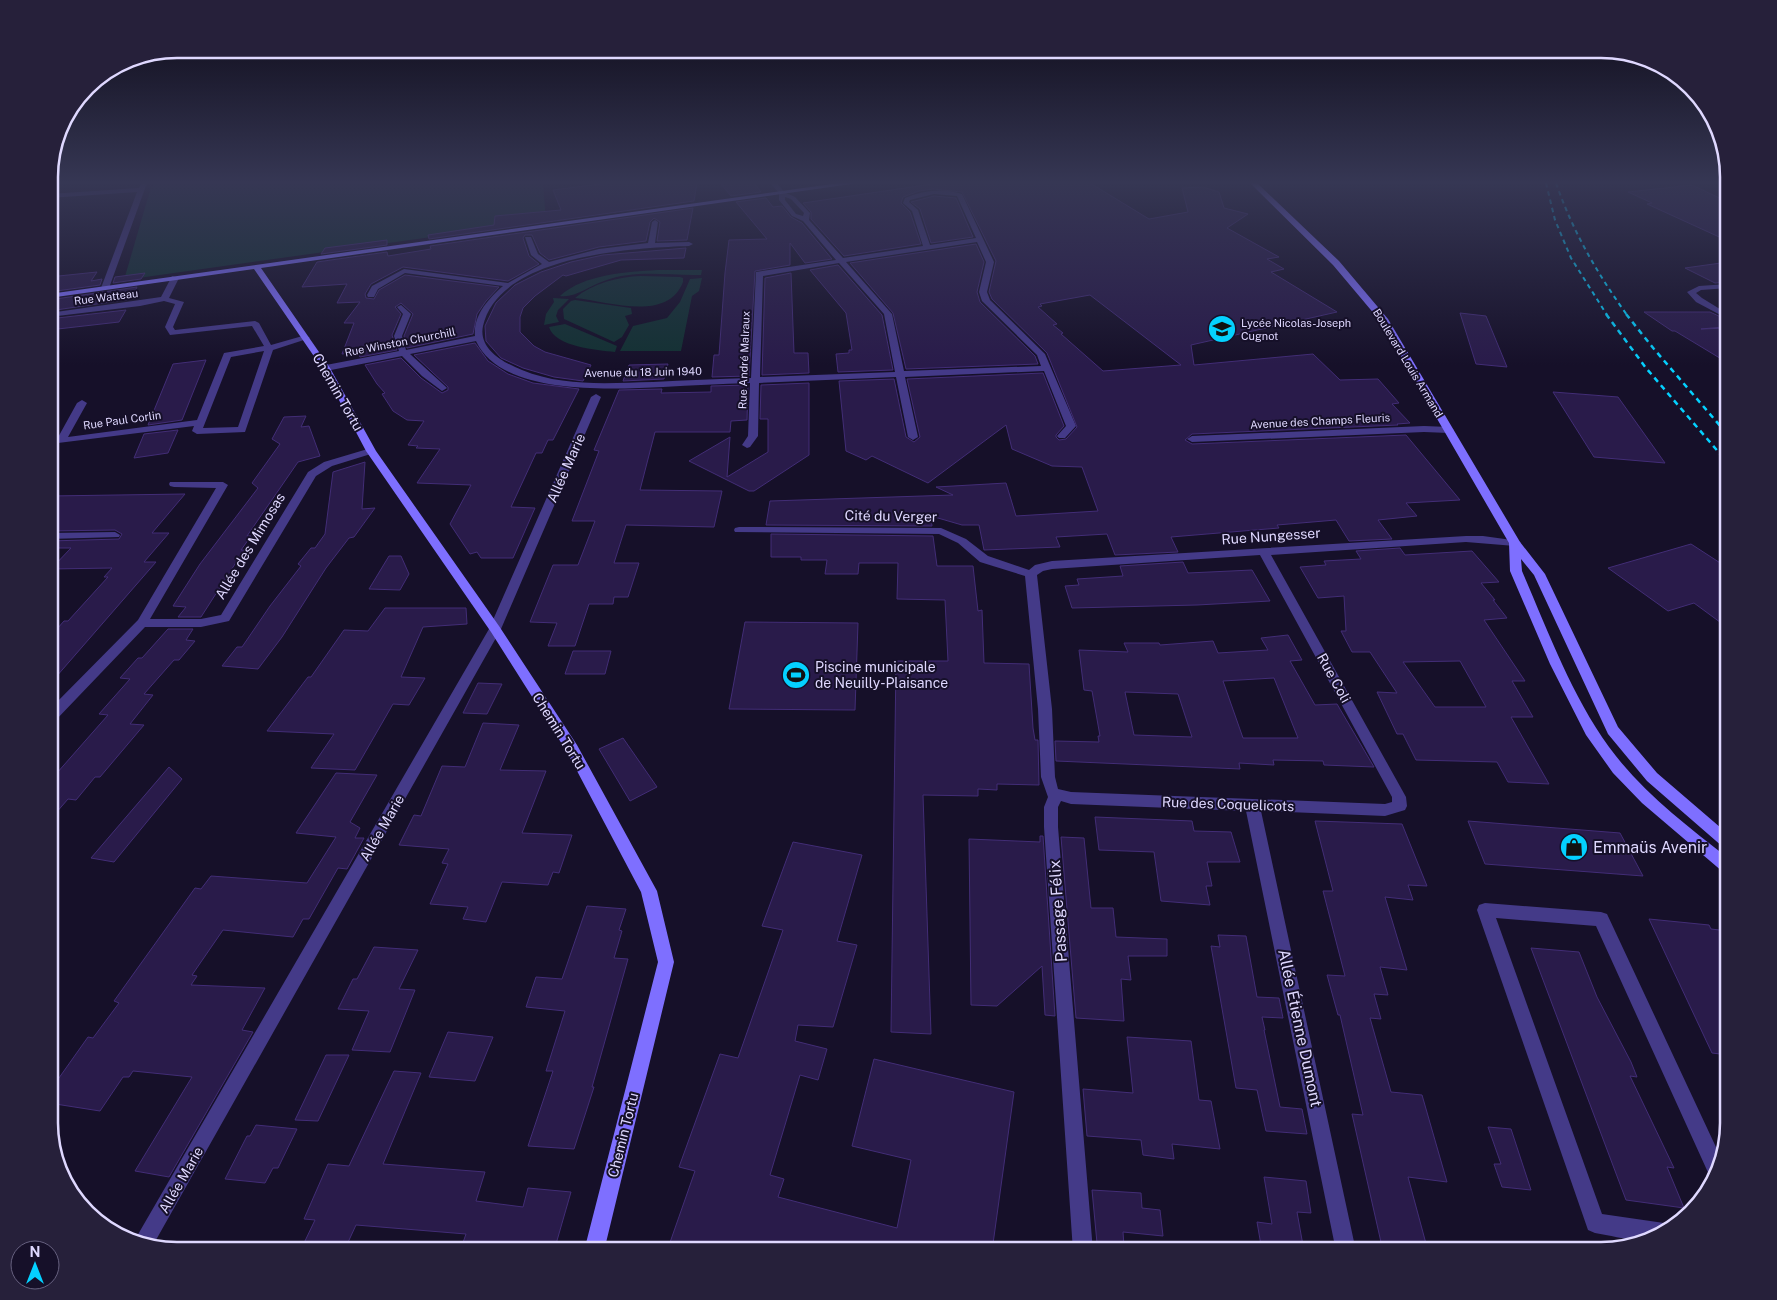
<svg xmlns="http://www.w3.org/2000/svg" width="1777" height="1300" viewBox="0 0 1777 1300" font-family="'Public Sans',sans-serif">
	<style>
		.green { fill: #133133 }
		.building { fill: #291b4a; stroke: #422d76; fill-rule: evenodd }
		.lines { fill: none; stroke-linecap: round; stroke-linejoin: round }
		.street { fill: #443a88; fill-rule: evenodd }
		.secondary { fill: #7e6fff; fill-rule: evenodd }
		.rail-far1 { stroke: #04d1ff; stroke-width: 2; stroke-dasharray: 4.5 4; stroke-linecap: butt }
		.rail { stroke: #04d1ff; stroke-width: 2.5; stroke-dasharray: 5.5 4.5; stroke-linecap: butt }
		.labels { text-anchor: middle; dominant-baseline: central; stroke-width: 4; stroke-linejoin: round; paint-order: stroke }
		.far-street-label { font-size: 11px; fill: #dfd8ff; stroke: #161029 }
		.far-poi-label { font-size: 11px; fill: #dfd8ff; stroke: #161029; text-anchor: start }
		.street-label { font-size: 14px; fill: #dfd8ff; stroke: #161029 }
		.poi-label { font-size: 14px; fill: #dfd8ff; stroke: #161029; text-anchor: start }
		.near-poi-label { font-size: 16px; fill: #dfd8ff; stroke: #161029; text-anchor: start }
		.near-street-label { font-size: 16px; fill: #dfd8ff; stroke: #161029 }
		.rim { fill: none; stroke: #dfd8ff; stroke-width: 2.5 }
	</style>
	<rect width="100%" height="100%" fill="#161029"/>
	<g class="green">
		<path d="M156 183H543L546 221 124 280 151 187Z"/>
		<path d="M657 270H702L701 275C668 276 636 269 604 281 589 286 576 298 560 296 584 274 627 272 657 270Z"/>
		<path d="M641 276 680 277 683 278V282C667 323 608 301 575 298 593 283 618 277 641 276Z"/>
		<path d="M702 278 699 291 692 296 681 351H620L633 326 667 318 680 302 690 279Z"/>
		<path d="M553 298 569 299 558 310 556 316 559 322 544 325 546 314 554 302Z"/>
		<path d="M575 300 631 308 632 314 625 316 629 325 622 337 614 342 564 319 563 309 571 301Z"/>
		<path d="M565 324 617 346 615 352C597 350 555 347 549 327Z"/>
	</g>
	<g class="building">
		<path d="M608 183H697L694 201 429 239 428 235 494 225 495 216 561 210 553 190Z"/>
		<path d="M720 183H754L761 192 731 196Z"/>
		<path d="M939 183H1090L1149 219 1188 212 1182 188 1203 187 1219 192 1224 208 1248 214 1227 228 1279 257 1267 259 1284 269 1271 272 1337 312 1191 345 1194 365 1313 354 1340 380 1378 379 1399 403 1392 404 1410 423 1397 424 1398 425 1192 434 1185 440 1192 444 1406 435 1460 500 1406 503 1417 516 1378 520 1392 539 1349 541 1336 520 1277 525 1279 528 1171 537 1178 552 1115 555 1107 534 1056 537 1060 547 984 550 979 525H962L931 516 932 526 766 525 770 501 953 495 936 487 1006 483 1016 516 1098 511 1082 467 1052 466 1012 449 1006 425 928 483 872 456 866 460 846 451 839 381 894 379 906 437 914 442 920 437 907 379 1043 373 1064 426 1056 435V437L1059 440 1066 439 1077 427 1047 353 992 299 989 292 996 261 962 192 933 189 919 191 903 197 901 203 910 212 921 244 844 256 811 219V212L803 203ZM1090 295 1181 365 1103 371 1061 334 1063 333 1053 325 1057 324 1038 307 1042 306 1040 304Z"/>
		<path d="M1692 185 1728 202V241L1647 204 1652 203 1628 192Z"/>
		<path d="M934 196 956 198 973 237 931 243 920 209 911 202Z"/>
		<path d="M766 198 773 207 782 206 791 217 802 223 832 259 805 263 790 243V265L755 271 749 376 712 377 714 355H719L725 273 729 240 767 239 736 202Z"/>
		<path d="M693 208 687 240 657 241 660 222 654 218 650 222 646 241 599 247 549 260 540 253 532 235H525L523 238 529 256 539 264 508 281 403 267 371 284 365 294 366 298 374 299 379 290 405 275 499 287 486 301 477 314 473 334 407 348 404 336 413 314 401 303 395 307 401 314 392 335 397 350 360 357 357 352 342 354 354 323H344L360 302 337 303 347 284 302 287 317 262 387 252 388 256 431 249 430 246Z"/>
		<path d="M387 240V245L321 254 325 248Z"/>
		<path d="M976 244 984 262 977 292 980 302 1035 356 1038 364 906 369 893 313 850 263Z"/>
		<path d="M686 248 684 258 621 260 566 276 563 275 535 296 523 308 520 317V332L534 346 545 352 591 365 583 381 554 377 523 368 501 358 486 341 485 326 496 303 515 285 541 272 571 262 603 255Z"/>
		<path d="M1728 262V282L1715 283 1685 268Z"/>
		<path d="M838 265 882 315 893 370 838 372 836 354 849 353V350H852L846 313 810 270Z"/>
		<path d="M97 272 91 281 102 279 100 285 49 292V277Z"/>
		<path d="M145 273 141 279 113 283 115 277Z"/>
		<path d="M791 273 794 353H808L809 373 762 375 765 278Z"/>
		<path d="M137 287 131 299 49 311V300Z"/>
		<path d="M126 310 119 322 49 330V319Z"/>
		<path d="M1644 312H1710L1723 318V327L1701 329 1728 328V363L1675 331H1672Z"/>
		<path d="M1460 313 1486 316 1507 367 1476 364Z"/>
		<path d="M475 343 488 361 508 374 533 383 579 389 553 440H548L542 453H536L511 507 535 508 513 558H481L477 552 470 554 450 524 471 485 417 483 440 449 416 448 418 446 408 445 424 421 407 420 393 411 382 394 385 393 377 384 365 365 401 358 421 378 442 393 448 390V387L414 355Z"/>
		<path d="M206 360 182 420 148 425 173 364Z"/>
		<path d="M668 364 664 379 623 381 629 365Z"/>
		<path d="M809 383V455L754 491H749L689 461 730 437 727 477 768 452V419H760L761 385Z"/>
		<path d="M748 385 747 420 731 421 730 432H655L640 490 722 491 714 527 626 525 614 563H639L628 597H614L613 604H589L575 646H548L557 623 530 622 553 565H578L595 521H572L599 451 594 450 619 390 662 389 661 393 711 392V386Z"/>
		<path d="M1553 392 1618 397 1665 463 1594 457Z"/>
		<path d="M306 416 301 427 309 426 320 456 298 462 247 536H251L241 550H244L201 617H178L186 607 173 606 200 564 258 488 252 483 280 444 272 439 284 417Z"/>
		<path d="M178 430 168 453 134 458 144 434Z"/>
		<path d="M365 462 362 509 375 508 354 537 349 538 326 568 282 637 258 669 222 666 237 647H242L270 606 301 566 298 564 311 548H315L325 534 333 472Z"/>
		<path d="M185 494 152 533H169L144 562H156L49 685V638L64 621H68L108 577H104L112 568 51 569 71 548H49V541L119 539 122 534 115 530 49 531V496Z"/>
		<path d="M771 534 933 536 937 566H973L978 611 982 610 984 663 1029 664 1033 728 1035 740H1038L1039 785 997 784V790L978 789V796L923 795 931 1034 891 1032 896 661H948L945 600 897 599 898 563H859L858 574H825L827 560H801V557H771Z"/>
		<path d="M1691 544 1728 568V628L1694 603 1668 611 1608 568Z"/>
		<path d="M1400 548 1405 555 1472 551 1499 582 1481 583 1495 600H1493L1507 618 1484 620 1525 681H1512L1533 717H1511L1549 784 1508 782 1497 762 1416 760 1403 734H1397L1377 692 1397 693 1370 652H1352L1341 631H1346L1344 596 1318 598 1300 567 1326 565 1324 561 1361 559 1356 551ZM1460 661 1486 707H1435L1403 662Z"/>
		<path d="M389 556H401L409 574 400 590 369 589Z"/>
		<path d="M1183 562 1188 573 1252 570 1270 601 1197 605 1072 608 1065 586 1079 585 1077 579 1123 576 1120 566Z"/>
		<path d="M385 608H466L467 624 423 627 401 677 425 678 409 705 393 704 355 770 311 768 334 734 267 731 308 677H311L344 630 368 631Z"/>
		<path d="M745 622 858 623 855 710 729 709Z"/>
		<path d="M168 629H193L186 640 195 641 179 660H174L144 694 153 695 130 724 144 725 100 777H95L76 800 68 799 49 821V782L108 715 99 714 130 679 120 678 138 658H142Z"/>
		<path d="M1288 635 1302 660 1290 661 1315 705 1337 704 1374 767 1324 765 1323 761 1273 760 1274 765 1239 763 1240 769 1056 761 1055 741 1099 742 1098 736H1100L1092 691 1084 690 1079 650 1128 652 1124 643H1159L1160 645 1213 641 1218 653 1268 650 1261 638ZM1274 678 1298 738H1243L1223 681ZM1125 692 1178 694 1192 737 1134 735Z"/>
		<path d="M573 651H611L605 674H565Z"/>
		<path d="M478 683 502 684 487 714 463 713Z"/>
		<path d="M483 723 519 725 500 770 546 771 522 833 572 835 559 873 553 872 548 885 502 882 486 922 463 919 468 907 430 904 448 864 442 863 449 849 399 845 414 815 421 816 442 766 465 767Z"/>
		<path d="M623 738 657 787 630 801 599 749Z"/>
		<path d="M169 767 182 779 114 862 91 858Z"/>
		<path d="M336 773 377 775 350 822 360 828 355 838H364L347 869 338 868 309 919H303L293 937 223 930 192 975 197 976 191 985 265 988 242 1030 253 1032 169 1177 135 1171 192 1077 133 1071 129 1077H123L100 1111 49 1103V1092L88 1037 93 1038 119 1003 114 1001 195 888 201 889 211 876 307 883 336 837 296 833Z"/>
		<path d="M1095 817 1192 821 1194 831 1231 832 1240 862H1207L1212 886H1206L1210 905 1161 901 1154 852 1099 850Z"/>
		<path d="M1315 821 1402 824 1427 886 1408 885 1413 900 1385 897 1407 970 1380 967 1388 995 1374 994 1381 1019 1370 1018 1391 1092 1422 1095 1447 1182 1408 1177 1428 1251H1383L1352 1114 1363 1115 1340 1015H1338L1327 975 1345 976 1323 891H1333Z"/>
		<path d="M1468 821 1620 833 1643 876 1485 864Z"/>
		<path d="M1040 836H1043L1055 1016 1045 1015 1042 966 997 1006 971 1005 969 839 1040 842Z"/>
		<path d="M1061 837 1084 838 1091 908H1113L1116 937 1167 939V956H1128L1131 980 1121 979 1124 1021 1076 1018Z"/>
		<path d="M793 842 862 855 837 941 857 945 833 1027 798 1025 795 1041 827 1049 818 1080 800 1075 770 1175 784 1179 778 1197 897 1228 911 1160 852 1146 874 1059 1014 1092 992 1251H667L695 1171 679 1167 720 1054 738 1058 783 930 762 926Z"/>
		<path d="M587 906 626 909 619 930 622 931 614 958 628 959 592 1087H594L574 1149 528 1146 553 1071H546L565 1011 526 1007 536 977 562 979Z"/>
		<path d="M1649 919 1709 925 1711 929 1728 931V1055L1712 1053Z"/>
		<path d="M1218 935 1246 936 1257 997 1279 998 1283 1018 1262 1017 1265 1030H1264L1280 1107 1302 1109 1307 1134 1266 1131 1257 1090 1236 1088 1211 946 1220 947Z"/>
		<path d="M374 947 418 950 399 989 415 990 390 1052 352 1050 369 1011 338 1009 353 979H357Z"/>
		<path d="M1531 948 1579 952 1597 997 1631 1062 1637 1077 1630 1076 1674 1168 1667 1167 1684 1208 1626 1200Z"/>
		<path d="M448 1032 493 1037 475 1081 429 1077Z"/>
		<path d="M1127 1037 1191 1041 1199 1100 1211 1101 1220 1149 1172 1144 1174 1159 1143 1155 1141 1140 1087 1136 1083 1089 1133 1093Z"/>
		<path d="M326 1055H349L318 1121 295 1120Z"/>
		<path d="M394 1071 421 1073 383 1164 485 1172 476 1201 523 1207 528 1188 571 1192 554 1251H460L466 1234 356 1225 344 1251H332L304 1243 315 1220 304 1219 328 1164 349 1166Z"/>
		<path d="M256 1125 297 1129 278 1168H273L265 1183 225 1179 247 1136H250Z"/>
		<path d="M1488 1127 1511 1129 1531 1190 1502 1187 1494 1164H1501Z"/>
		<path d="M1264 1177 1306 1181 1311 1213 1297 1212 1304 1251H1262L1257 1222 1272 1224Z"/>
		<path d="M1092 1190 1141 1193 1142 1208 1160 1210 1163 1236 1123 1232 1124 1246 1097 1243Z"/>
	</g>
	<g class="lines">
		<g class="street">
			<path d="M141 183H147L109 288 102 290 101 288 137 192 49 198V194L139 188Z"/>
			<path d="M770 183H777L784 192 795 197 810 213 809 220 843 258 923 246 912 211 903 203 905 198C924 190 943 188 962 194L994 262 987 292 990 300 1045 354 1076 426 1065 438H1059L1057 436 1066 426 1044 371 905 377 918 437 913 440 908 437 896 377 759 383 758 436 750 447 747 448 742 445 748 436 750 383C721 384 692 385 663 387 612 389 502 397 476 341L410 354 445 386 447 388 442 391 422 376 402 356 326 371 322 368 326 365 399 351 394 336 403 314 397 307 401 305 411 314 402 336 406 350 475 336C473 316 488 299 503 286L405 273 378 289 374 297H368L367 295 372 286 404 269 508 283 542 264 531 255 525 237H531L538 254 549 262 599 249 648 243 652 222 655 220 658 222 655 243 689 242 693 244 689 246C632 248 499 255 483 326 478 349 504 363 522 370 563 387 609 383 653 382 685 380 718 379 751 378L756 272 836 260 803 221 792 216 779 200V193ZM934 194 957 196 976 238 930 245 918 210 909 202 910 200ZM785 197 791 199 804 213 803 216 796 214 785 200ZM977 242 986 262 979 292 982 301 1037 355 1041 366 904 371 892 314 846 262ZM839 263 884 314 895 372 760 377 763 276Z"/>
			<path d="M172 276 179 278 169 298 184 302 173 327 175 330 255 321 259 323 271 345 306 335 310 338 273 350 245 432 197 434 192 431 194 426 58 443 56 441 77 403 82 400 87 403 68 437 197 420 224 353 264 346 252 326 170 335 165 327 175 304 164 301 140 306 49 317V313L161 297ZM264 351 238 427 203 428 231 357Z"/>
			<path d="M1728 284V288L1701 290 1696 293 1702 298 1728 314V319L1696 302 1687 292 1699 286Z"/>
			<path d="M596 394 601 397 501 629 152 1247 133 1243 489 629 591 397Z"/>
			<path d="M1424 426 1449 427 1454 430 1449 433 1424 432 1192 442 1187 439 1192 436Z"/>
			<path d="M371 448 374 449V453L332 466 316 476 229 621 201 627H145L54 722 49 723V710L138 620 216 488 174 487 170 486 169 484 170 482H223L228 485 150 619H201L221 615 308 472 324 462Z"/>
			<path d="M739 527 941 528 966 539 988 556 1029 570 1035 565 1052 561 1466 536H1483L1519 541 1521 543 1515 546 1466 542 1271 555 1406 797 1407 806 1405 810 1385 816 1261 811 1356 1251H1336L1246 811 1071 804 1061 801 1058 807V827L1093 1251H1073L1044 827V807L1048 797 1041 777 1038 709 1025 576 980 562 958 543 939 534 735 532 734 530 735 528ZM1260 555 1392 797V802L1385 804 1071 792 1058 789 1055 777 1052 709 1037 575 1043 571 1052 569Z"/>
			<path d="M115 532 120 535 119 537 49 539V533Z"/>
			<path d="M1485 903 1601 912 1607 914 1722 1160 1714 1180 1711 1179 1596 926 1496 918 1602 1214 1664 1223 1671 1226C1652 1249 1621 1237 1595 1233L1588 1230 1477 910 1479 905Z"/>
		</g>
		<g class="secondary">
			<path d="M839 183H858L261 268 330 368 376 451 499 626 577 745 657 891 674 962 604 1251H584L658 962 641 892 567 752 491 632 366 451 322 368 254 269 49 298V294Z"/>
			<path d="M1250 183H1257L1339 261 1388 319 1520 542 1545 574 1618 727 1657 773 1728 834V849L1723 847 1647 781 1608 734 1534 575 1521 559 1522 571C1548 631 1571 694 1609 747 1641 791 1686 825 1728 858V873L1723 872 1642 803 1613 773 1586 735 1550 664 1510 571 1509 543 1381 322 1333 265Z"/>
		</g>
		<g class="rail-far1">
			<path d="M1546 183 1555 220 1571 258 1607 315"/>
			<path d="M1556 183C1573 232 1597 273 1627 315"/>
		</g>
		<g class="rail">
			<path d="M1606 314 1646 368 1728 463"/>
			<path d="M1626 314 1654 349 1728 435"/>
		</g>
	</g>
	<linearGradient id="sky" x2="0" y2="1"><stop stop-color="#0c0917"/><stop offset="0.5" stop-color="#363754"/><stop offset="1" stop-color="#363754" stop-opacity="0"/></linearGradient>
	<rect width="1777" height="365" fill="url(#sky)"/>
	<defs>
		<symbol id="school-disc" viewBox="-11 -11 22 22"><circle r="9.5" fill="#04d1ff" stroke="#161029"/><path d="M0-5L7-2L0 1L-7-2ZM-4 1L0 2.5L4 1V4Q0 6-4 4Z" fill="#111"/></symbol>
		<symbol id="stadium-disc" viewBox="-11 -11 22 22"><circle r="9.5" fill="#04d1ff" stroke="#161029"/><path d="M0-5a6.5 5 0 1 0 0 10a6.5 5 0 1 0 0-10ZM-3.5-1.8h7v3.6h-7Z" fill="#111"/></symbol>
		<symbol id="shop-disc" viewBox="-11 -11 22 22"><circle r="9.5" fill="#04d1ff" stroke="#161029"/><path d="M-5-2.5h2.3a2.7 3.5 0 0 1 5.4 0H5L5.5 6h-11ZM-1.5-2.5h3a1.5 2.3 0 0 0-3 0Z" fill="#111"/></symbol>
	</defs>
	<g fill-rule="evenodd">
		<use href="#school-disc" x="1206" y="313" width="32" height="32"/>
		<use href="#stadium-disc" x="780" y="659" width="32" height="32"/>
		<use href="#shop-disc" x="1558" y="831" width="32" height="32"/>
	</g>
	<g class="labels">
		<g class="far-street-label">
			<text transform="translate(106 297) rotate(-7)">Rue Watteau</text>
			<text transform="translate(400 342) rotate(-11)">Rue Winston Churchill</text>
			<text transform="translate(744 360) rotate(-88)">Rue André Malraux</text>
			<text transform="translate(1408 363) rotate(59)">Boulevard Louis Armand</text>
			<text transform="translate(643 372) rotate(-1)">Avenue du 18 Juin 1940</text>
			<text transform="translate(122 420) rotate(-8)">Rue Paul Corlin</text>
			<text transform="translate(1320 421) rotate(-3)">Avenue des Champs Fleuris</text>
		</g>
		<g class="far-poi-label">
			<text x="1241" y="323">Lycée Nicolas-Joseph<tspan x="1241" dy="13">Cugnot</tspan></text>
		</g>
		<g class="street-label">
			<text transform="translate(338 392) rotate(60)">Chemin Tortu</text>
			<text transform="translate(566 468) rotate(-66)">Allée Marie</text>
			<text transform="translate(891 516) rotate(1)">Cité du Verger</text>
			<text transform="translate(1271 536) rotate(-4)">Rue Nungesser</text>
			<text transform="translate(250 546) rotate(-59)">Allée des Mimosas</text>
			<text transform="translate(1334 678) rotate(61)">Rue Coli</text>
			<text transform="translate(559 731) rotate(58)">Chemin Tortu</text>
			<text transform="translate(1228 804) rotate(2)">Rue des Coquelicots</text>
			<text transform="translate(382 828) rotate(-60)">Allée Marie</text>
			<text transform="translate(623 1135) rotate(-76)">Chemin Tortu</text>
			<text transform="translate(181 1180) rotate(-60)">Allée Marie</text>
		</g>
		<g class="poi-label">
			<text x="815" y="667">Piscine municipale<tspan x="815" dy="16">de Neuilly-Plaisance</tspan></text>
		</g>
		<g class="near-poi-label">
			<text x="1593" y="847">Emmaüs Avenir</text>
		</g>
		<g class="near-street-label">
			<text transform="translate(1058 911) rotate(-94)">Passage Félix</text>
			<text transform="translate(1300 1028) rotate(78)">Allée Étienne Dumont</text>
		</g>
	</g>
	<path d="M0 0H1777V1300H0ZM177 58H1601A119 119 0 0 1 1720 177V1123A119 119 0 0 1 1601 1242H177A119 119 0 0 1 58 1123V177A119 119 0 0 1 177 58Z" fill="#26203a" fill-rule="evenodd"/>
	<path class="rim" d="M177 58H1601A119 119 0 0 1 1720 177V1123A119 119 0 0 1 1601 1242H177A119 119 0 0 1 58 1123V177A119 119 0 0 1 177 58Z"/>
	<g transform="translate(35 1265)"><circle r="24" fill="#161029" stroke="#66607f"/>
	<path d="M0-4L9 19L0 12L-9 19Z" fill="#04d1ff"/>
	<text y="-8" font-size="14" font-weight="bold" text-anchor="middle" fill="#dfd8ff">N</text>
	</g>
</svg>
